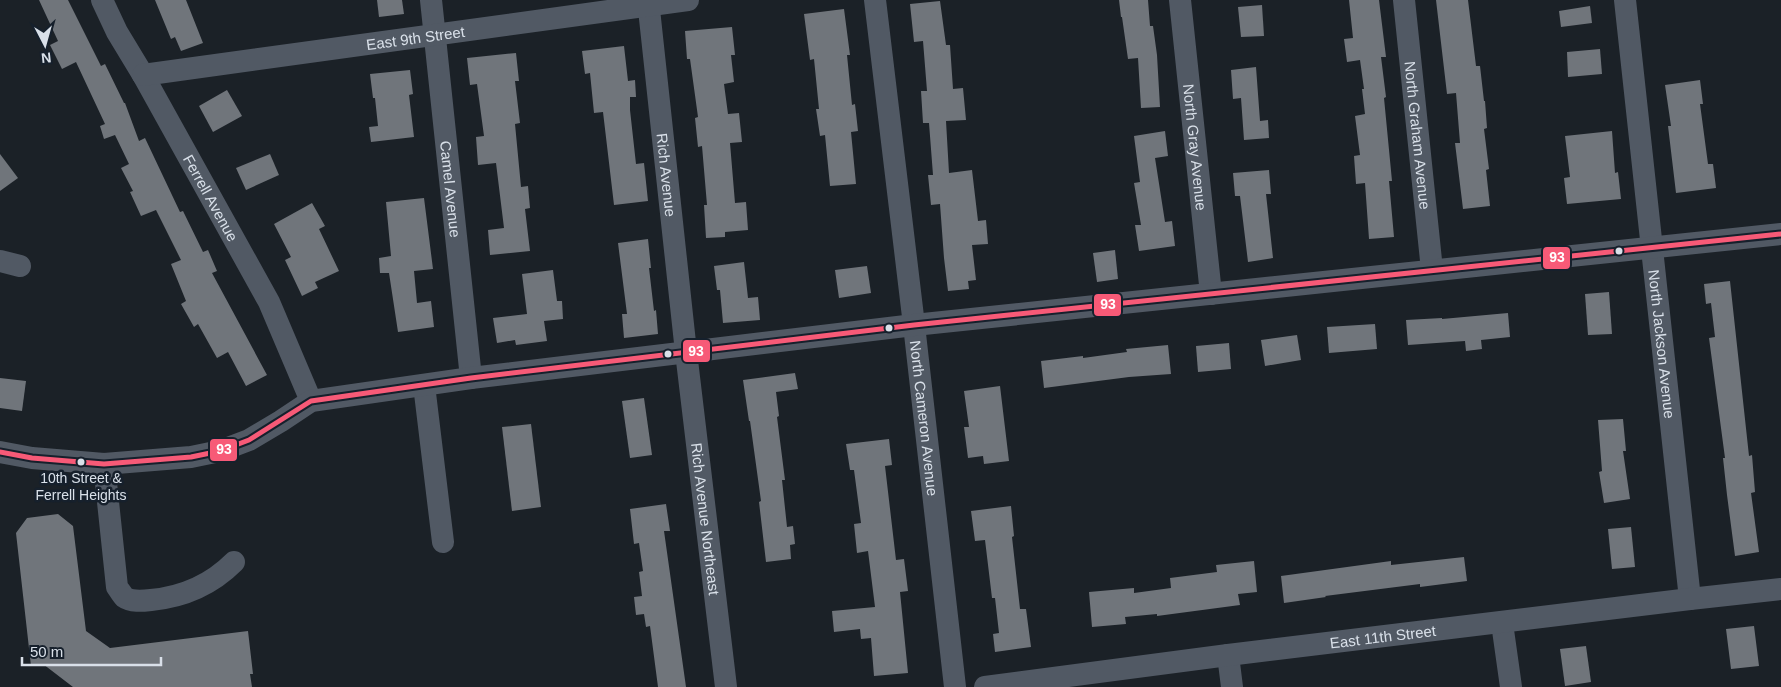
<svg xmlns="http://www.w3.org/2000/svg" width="1781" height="687" viewBox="0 0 1781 687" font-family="Helvetica,sans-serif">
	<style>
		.building { fill: #70757b }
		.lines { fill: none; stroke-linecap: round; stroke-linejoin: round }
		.minor { stroke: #515964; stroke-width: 22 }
		.bus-1-casing { stroke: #16202c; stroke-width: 9 }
		.bus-1 { stroke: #f75a77; stroke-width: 5 }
		.bus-dot { fill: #d9e0e9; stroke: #16202c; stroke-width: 2 }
		.labels { text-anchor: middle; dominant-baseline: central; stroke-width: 5; stroke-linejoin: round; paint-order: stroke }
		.bus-label { font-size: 14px; fill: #d9e0e9; stroke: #16202c }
		.street-label { font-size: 15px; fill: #d9e0e9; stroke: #16202c }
		.line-badge { stroke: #16202c; stroke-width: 2 }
		.badge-label { font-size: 14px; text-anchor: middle; font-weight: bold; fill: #fff }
	</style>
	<rect width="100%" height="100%" fill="#1b2127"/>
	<g class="building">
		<path d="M39 0H68L101 66 105 64 124 103H125L139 141 145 138 180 212 183 211 203 252 208 250 217 271 212 273 267 375 246 386 228 352 217 358 198 324 194 327 181 304 186 301 171 264 181 260 156 210 141 216 130 192 133 191 121 168 129 164 115 135 104 139 100 126 105 124 76 62 62 69 50 45 58 41Z"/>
		<path d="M155 0H186L203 43 181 51 175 37 171 39Z"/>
		<path d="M377 0H402L404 14 379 17Z"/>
		<path d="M1119 0H1148L1150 26H1153L1157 55 1160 107 1141 108 1138 58 1128 59 1122 17H1121Z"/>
		<path d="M1349 0H1379L1386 57H1381L1386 97 1384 98 1392 181H1389L1394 237 1369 239 1365 183 1356 184 1354 156 1360 155 1355 116 1365 114 1362 89H1364L1360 60 1347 62 1344 39 1353 38Z"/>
		<path d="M1436 0H1468L1476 66H1480L1484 101H1485L1487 128 1484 129 1489 169 1486 170 1490 206 1463 209 1455 143H1460L1456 93 1447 94Z"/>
		<path d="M940 1 946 45H950L953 89 963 88 966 120 946 121 949 173 972 170 978 221 986 220 988 244 972 245 976 280 968 281 969 289 948 291 944 258 940 204 931 205 928 175H933L929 123H923L921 91H927L923 41 914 42 910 4Z"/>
		<path d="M1262 5 1264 36 1241 37 1238 7Z"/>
		<path d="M1590 6 1592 23 1561 27 1559 11Z"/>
		<path d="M844 9 850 55H847L852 105 855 104 858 131 851 132 856 184 830 186 825 135 820 136 816 109H819L814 59 810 60 804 14Z"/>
		<path d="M732 27 735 55H731L734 82 724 84 728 114 739 113 742 142 730 143 735 203 746 202 748 230 725 232V237L706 238 704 205H707L702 146 698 147 695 118 698 117 690 59H687L685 31Z"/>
		<path d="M624 46 628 81 635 80 636 97H630V110L636 164 644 163 648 201 614 205 603 112 594 113 590 73 585 74 582 51Z"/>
		<path d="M1600 49 1602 74 1568 77 1567 52Z"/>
		<path d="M516 53 519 81H515L520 123 515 124 521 187 528 186 530 208 525 209 530 251 490 255 488 230 504 228 496 163 478 165 476 137 484 136 477 84 470 85 467 58Z"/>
		<path d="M1256 67 1260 121 1268 120 1269 138 1244 140 1241 98 1233 99 1231 70Z"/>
		<path d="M410 70 413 94 409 95 414 137 371 142 369 127 378 126 375 98H373L370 74Z"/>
		<path d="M1700 80 1703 104H1700L1708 164H1713L1716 188 1676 193 1668 126H1671L1665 85Z"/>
		<path d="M227 90 242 116 213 132 199 106Z"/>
		<path d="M1165 131 1168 156 1155 158 1165 222 1172 221 1175 246 1139 251 1135 225H1141L1134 183 1140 182 1134 136Z"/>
		<path d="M1612 131 1615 173 1618 172 1621 199 1567 204 1564 178 1570 177 1565 136Z"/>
		<path d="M0 154 18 178 0 191Z"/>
		<path d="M270 154 279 175 246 190 236 168Z"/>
		<path d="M1269 170 1271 194H1266L1273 258 1248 262 1240 196H1235L1233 173Z"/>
		<path d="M424 198 433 269 414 271 417 303 431 301 434 327 398 332 389 273H380L379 258 391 256 386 202Z"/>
		<path d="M312 203 325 226 319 229 339 271 315 282 318 288 302 296 285 260 291 257 274 224Z"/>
		<path d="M648 239 651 268H649L654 311 656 310 658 334 624 338 622 314H627L618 243Z"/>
		<path d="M1115 250 1118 279 1097 282 1093 253Z"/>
		<path d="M744 262 748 298 758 297 760 320 723 323 720 290H717L714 266Z"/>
		<path d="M867 266 871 293 839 298 835 270Z"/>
		<path d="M553 270 557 301H562L563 319 544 321 547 341 516 345 515 340 497 343 493 318 527 314 522 274Z"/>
		<path d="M1730 281 1749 456 1752 455 1755 492 1751 493 1759 552 1735 556 1727 495 1723 458H1725L1709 338 1715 337 1711 303 1706 304 1704 284Z"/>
		<path d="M1609 292 1612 334 1588 335 1585 294Z"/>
		<path d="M1508 313 1510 337 1481 340 1482 349 1466 351 1465 341 1408 345 1406 320 1442 318V319Z"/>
		<path d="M1375 324 1377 349 1329 353 1327 327Z"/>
		<path d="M1297 335 1301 360 1265 366 1261 340Z"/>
		<path d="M1229 343 1231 369 1198 372 1196 346Z"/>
		<path d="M1168 345 1171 374 1129 377 1044 388 1041 361 1083 356V358L1127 352 1126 349Z"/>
		<path d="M795 373 798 389 776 392 779 416 777 417 785 480H782L787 527 793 526 795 544 790 545 791 559 766 562 759 502 761 501 750 421H749L743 380Z"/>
		<path d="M0 378 26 381 22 411 0 408Z"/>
		<path d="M1000 386 1009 461 984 464 983 456 968 458 964 427H969L964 391Z"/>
		<path d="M644 398 652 455 630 458 622 401Z"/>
		<path d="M1623 419 1626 451H1623L1630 499 1604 503 1599 472 1602 471 1598 420Z"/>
		<path d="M531 424 541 507 512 511 502 427Z"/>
		<path d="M889 439 892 465 885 466 896 560 904 559 908 591 900 592 908 673 874 676 871 638 861 639 860 629 834 632 832 611 875 607 868 551 857 553 854 524 861 523 854 470H850L846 444Z"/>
		<path d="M666 504 670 531H664L686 687H658L650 626 646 627 644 614 636 615 634 597 642 596 639 572 643 571 639 543 634 544 630 509Z"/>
		<path d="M1011 506 1014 536 1012 537 1020 609H1026L1031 647 995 652 993 634 999 633 995 598H992L985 540 975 541 971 511Z"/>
		<path d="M58 514 73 526 86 631 110 648 248 631 253 674H250L252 687H73L43 664 31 666 16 533 27 518Z"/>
		<path d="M1631 527 1635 567 1612 569 1608 529Z"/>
		<path d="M1464 557 1467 581 1420 587V584L1325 596 1326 597 1284 603 1281 576 1391 561V565Z"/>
		<path d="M1254 561 1257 592 1238 594 1240 605 1157 616V614L1125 617 1126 624 1092 627 1089 592 1134 588V593L1171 588 1170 578 1217 572 1216 565Z"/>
		<path d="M1754 626 1759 666 1731 669 1726 629Z"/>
		<path d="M1586 646 1591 682 1565 686 1560 649Z"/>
	</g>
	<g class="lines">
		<g class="minor">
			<path id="s1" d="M102 0 117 32 143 75 269 302 311 401"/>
			<path id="s2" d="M431 0 471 378"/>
			<path id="s3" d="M648 0 686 352 726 687"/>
			<path id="s4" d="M875 0 914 325 955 687"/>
			<path id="s5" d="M1180 0 1211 294"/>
			<path id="s6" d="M1404 0 1432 270"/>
			<path id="s7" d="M1625 0 1690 599"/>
			<path id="s8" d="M143 75 688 0"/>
			<path d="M0 261 20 266"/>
			<path d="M424 385 443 542"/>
			<path d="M0 452 32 458 104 464 191 457 220 451 249 440 281 421 311 401 471 378 914 325 1781 234"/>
			<path d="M104 464 117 587C119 590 122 594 124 597 131 602 142 601 151 600 183 597 211 585 234 562"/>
			<path d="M1502 623 1511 687"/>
			<path d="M1228 655 1232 687"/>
			<path id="s9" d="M985 687 1228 655 1690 599 1781 589"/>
		</g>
		<defs>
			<path id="bus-1" d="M0 452 32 458 104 464 191 457 220 451 249 440 311 401 471 378 914 325 1781 234"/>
		</defs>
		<use href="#bus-1" class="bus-1-casing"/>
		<use href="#bus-1" class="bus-1"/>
	</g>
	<g class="bus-dot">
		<circle cx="1619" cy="251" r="4.5"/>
		<circle cx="889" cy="328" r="4.5"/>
		<circle cx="668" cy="354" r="4.5"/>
		<circle cx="81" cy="462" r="4.5"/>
	</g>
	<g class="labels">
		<g class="bus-label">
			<text x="81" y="478">10th Street &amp;<tspan x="81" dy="17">Ferrell Heights</tspan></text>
		</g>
		<g class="street-label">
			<text stroke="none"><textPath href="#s8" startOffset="275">East 9th Street</textPath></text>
			<text stroke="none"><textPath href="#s6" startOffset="136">North Graham Avenue</textPath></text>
			<text stroke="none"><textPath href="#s5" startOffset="148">North Gray Avenue</textPath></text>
			<text stroke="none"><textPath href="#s3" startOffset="176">Rich Avenue</textPath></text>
			<text stroke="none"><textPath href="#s2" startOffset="190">Camel Avenue</textPath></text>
			<text stroke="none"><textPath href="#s1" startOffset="226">Ferrell Avenue</textPath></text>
			<text stroke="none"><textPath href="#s7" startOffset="346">North Jackson Avenue</textPath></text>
			<text stroke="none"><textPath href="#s4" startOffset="421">North Cameron Avenue</textPath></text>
			<text stroke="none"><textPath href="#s3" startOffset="522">Rich Avenue Northeast</textPath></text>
			<text stroke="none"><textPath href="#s9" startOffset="401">East 11th Street</textPath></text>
		</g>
	</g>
	<g class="line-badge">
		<rect x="1542" y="246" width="29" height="24" rx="5" fill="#f75a77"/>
		<rect x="1093" y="293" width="29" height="24" rx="5" fill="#f75a77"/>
		<rect x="682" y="339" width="29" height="24" rx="5" fill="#f75a77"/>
		<rect x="209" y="438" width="29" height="24" rx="5" fill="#f75a77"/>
	</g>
	<g class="badge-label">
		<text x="1557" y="262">93</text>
		<text x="1108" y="309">93</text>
		<text x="696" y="356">93</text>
		<text x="224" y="454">93</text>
	</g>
	<g transform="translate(45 45) rotate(174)" stroke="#16202c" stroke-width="4" paint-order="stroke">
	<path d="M0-4L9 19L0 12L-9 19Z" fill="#d9e0e9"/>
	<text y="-8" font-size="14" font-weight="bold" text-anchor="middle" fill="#d9e0e9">N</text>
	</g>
	<path d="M22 657v8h139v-8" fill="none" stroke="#d9e0e9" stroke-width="2.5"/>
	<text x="30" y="657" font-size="15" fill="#d9e0e9" stroke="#16202c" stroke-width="4" paint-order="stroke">50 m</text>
</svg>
